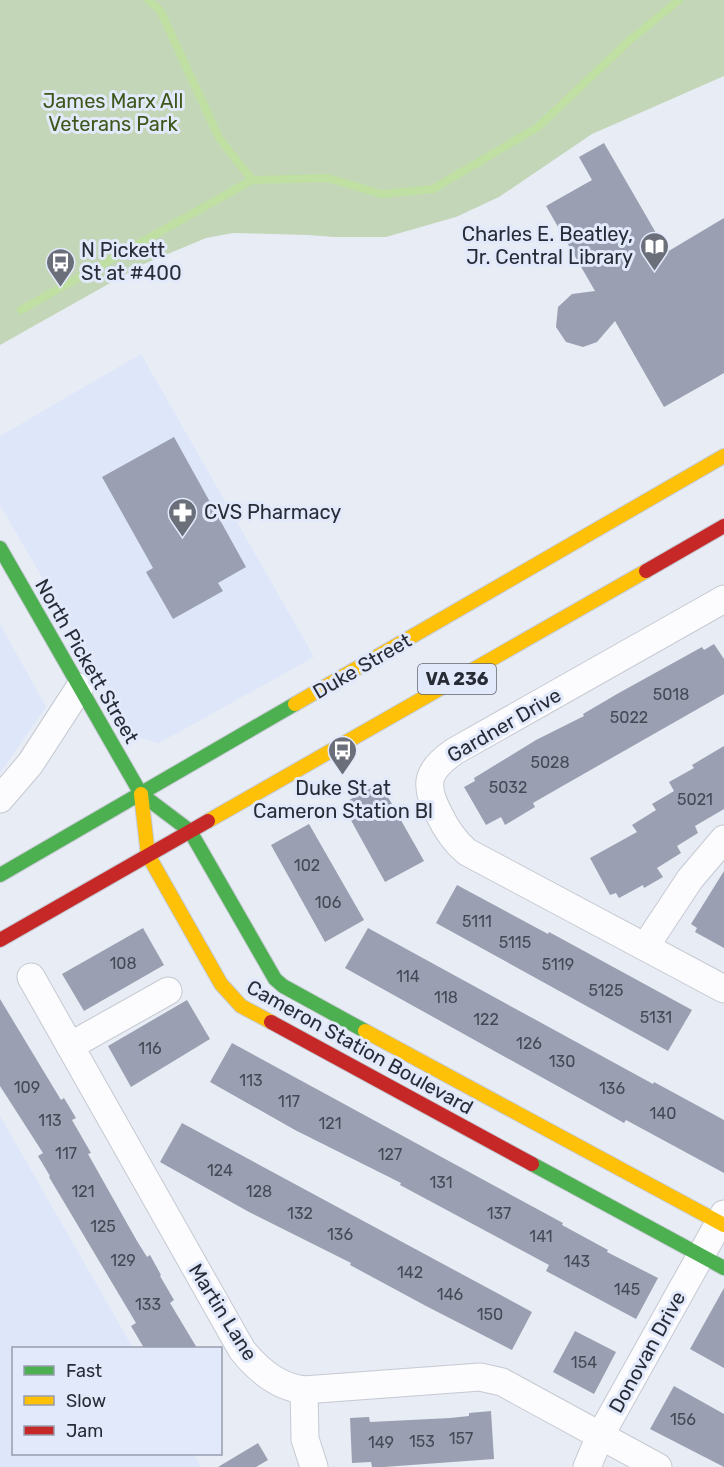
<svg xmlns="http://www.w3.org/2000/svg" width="724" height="1467" viewBox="0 0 724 1467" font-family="Rubik,sans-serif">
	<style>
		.built { fill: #dee6fa }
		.green { fill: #c3d6b8 }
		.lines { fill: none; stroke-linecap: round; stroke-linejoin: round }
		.stream { stroke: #bfdfa3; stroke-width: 8 }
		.building { fill: #9aa0b2 }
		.street-casing { stroke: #c5c9d2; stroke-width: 29 }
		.fast-casing { stroke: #c5c9d2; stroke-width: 16 }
		.slow-casing { stroke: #c5c9d2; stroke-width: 16 }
		.jam-casing { stroke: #c5c9d2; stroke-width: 16 }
		.street { stroke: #fcfcfe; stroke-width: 27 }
		.fast { stroke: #4caf50; stroke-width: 14 }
		.slow { stroke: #ffc107; stroke-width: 14 }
		.jam { stroke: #c62828; stroke-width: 14 }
		.labels { text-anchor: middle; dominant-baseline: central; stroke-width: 6; stroke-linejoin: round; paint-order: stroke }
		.number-label { font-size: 16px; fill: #444956 }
		.shield { fill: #e2e9fb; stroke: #606572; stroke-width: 1.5 }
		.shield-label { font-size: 18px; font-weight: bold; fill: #282c37 }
		.park-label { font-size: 20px; fill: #3c5719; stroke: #e2e9fb }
		.poi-label { font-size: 20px; fill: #282c37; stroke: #e2e9fb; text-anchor: start }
		.street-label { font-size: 20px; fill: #282c37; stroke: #e2e9fb }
	</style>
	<rect width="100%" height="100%" fill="#e8ecf5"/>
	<g class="built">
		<path d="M141 354 314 657 159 743 135 737 0 505V436Z"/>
		<path d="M0 624 46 707 0 773Z"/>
		<path d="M0 1116 133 1348H14V1454H193L201 1467H0Z"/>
	</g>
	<path class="green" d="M0 0H724V76L592 134 499 197 456 217 386 237H334L308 235 233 233 206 238 144 264 0 345Z"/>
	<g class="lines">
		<g class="stream">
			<path d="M148 0 160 10 219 138 252 180"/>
			<path d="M21 310 252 180 328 178 381 194 433 189 538 127 630 40 679 0"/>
		</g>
	</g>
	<g class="building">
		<path d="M604 143 667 252 724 218V373L664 407 615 321 597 342 583 347 566 342 556 327 558 307 572 294 595 291 546 206 592 180 579 157Z"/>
		<path d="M174 437 246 567 218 583 223 591 173 619 146 572 153 568 102 477Z"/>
		<path d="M714 644 724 659V694L566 784 533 803 535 807 505 825 501 817 486 825 464 787 475 781 474 778 536 740 584 716 583 714 617 694 702 647 704 650Z"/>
		<path d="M724 746V809L695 826 698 833 677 846 681 853 657 868 663 877 644 888 643 885 619 898 616 893 610 895 590 858 637 832 632 825 656 810 652 804 674 791 669 782 694 768 692 765Z"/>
		<path d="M380 783 424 861 385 882 342 804Z"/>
		<path d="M309 824 364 920 325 942 271 845Z"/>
		<path d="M724 871V948L695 932 697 928 691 924Z"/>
		<path d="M457 885 548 934 549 932 562 939 692 1010 668 1051 436 923Z"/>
		<path d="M143 928 164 965 84 1011 62 974Z"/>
		<path d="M368 928 653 1084 654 1082 724 1120V1173L626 1120 624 1123 345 968Z"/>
		<path d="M0 999 61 1100 64 1098 76 1118 72 1120 91 1153 88 1154 137 1241 147 1257 150 1255 161 1275 160 1276 174 1300 170 1303 197 1348H144L131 1326 136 1323 49 1177 50 1176 38 1156 43 1153 0 1086Z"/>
		<path d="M187 1000 210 1039 131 1087 108 1046Z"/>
		<path d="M232 1043 539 1210 563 1223 562 1225 608 1250 607 1252 658 1278 636 1319 546 1271 549 1265 400 1185 401 1183 295 1130 210 1082Z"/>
		<path d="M182 1123 532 1312 512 1350 426 1306 350 1265 351 1263 249 1212 160 1162Z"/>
		<path d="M724 1288V1368L690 1349Z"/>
		<path d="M575 1331 616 1352 594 1394 553 1372Z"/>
		<path d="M674 1386 724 1414V1467L650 1429Z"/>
		<path d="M491 1411 494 1459 384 1467H372L371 1462 352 1463 350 1418 369 1417 370 1422 450 1418 469 1416V1413Z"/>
		<path d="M258 1443 268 1460 256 1467H218Z"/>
	</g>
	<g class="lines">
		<defs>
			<g id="street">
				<path d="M724 599 455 751C427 770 423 784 439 814 446 829 454 841 467 852L724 989"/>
				<path d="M0 799 30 764 80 687"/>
				<path d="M645 947 690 879 724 839"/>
				<path d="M31 977 242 1350C258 1370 278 1387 304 1390L480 1377 502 1382 658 1467"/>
				<path d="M70 1046 168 991"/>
				<path d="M304 1390 305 1439 314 1467"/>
				<path d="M587 1467 600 1436 724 1214"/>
			</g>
			<g id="fast">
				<path d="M0 548 141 794 190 831 275 979 283 986 365 1031"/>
				<path d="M0 875 295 704"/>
				<path d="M532 1164 724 1268"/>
			</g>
			<g id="slow">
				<path d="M295 704 724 456"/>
				<path d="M141 794 148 855 221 984 241 1006 271 1022"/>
				<path d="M208 821 646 571"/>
				<path d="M365 1031 724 1225"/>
			</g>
			<g id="jam">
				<path d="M646 571 724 526"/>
				<path d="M0 940 208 821"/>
				<path d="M271 1022 532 1164"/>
			</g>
		</defs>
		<use href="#street" class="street-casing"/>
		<use href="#fast" class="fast-casing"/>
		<use href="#slow" class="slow-casing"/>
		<use href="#jam" class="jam-casing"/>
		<use href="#street" class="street"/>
		<use href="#fast" class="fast"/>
		<use href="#slow" class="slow"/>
		<use href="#jam" class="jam"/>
	</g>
	<defs>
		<symbol id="library-pin" viewBox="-11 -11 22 30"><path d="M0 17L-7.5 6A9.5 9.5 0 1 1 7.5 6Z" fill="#6b6f7a" stroke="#e2e9fb"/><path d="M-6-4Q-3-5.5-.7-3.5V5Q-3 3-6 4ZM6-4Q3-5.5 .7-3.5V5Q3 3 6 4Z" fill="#fff"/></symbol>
		<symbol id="bus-pin" viewBox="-11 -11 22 30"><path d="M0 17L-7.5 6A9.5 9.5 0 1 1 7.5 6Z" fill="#6b6f7a" stroke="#e2e9fb"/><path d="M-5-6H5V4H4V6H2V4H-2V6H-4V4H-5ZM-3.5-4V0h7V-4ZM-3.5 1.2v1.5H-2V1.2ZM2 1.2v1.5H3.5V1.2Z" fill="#fff"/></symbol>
		<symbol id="pharmacy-pin" viewBox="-11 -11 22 30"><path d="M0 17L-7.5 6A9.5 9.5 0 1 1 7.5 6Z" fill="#6b6f7a" stroke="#e2e9fb"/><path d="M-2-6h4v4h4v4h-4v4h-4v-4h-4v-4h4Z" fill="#fff"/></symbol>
	</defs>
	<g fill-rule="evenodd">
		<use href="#library-pin" x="638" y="230" width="33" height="45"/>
		<use href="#bus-pin" x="44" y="246" width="33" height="45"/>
		<use href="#pharmacy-pin" x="166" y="496" width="33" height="45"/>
		<use href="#bus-pin" x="326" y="734" width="33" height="45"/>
	</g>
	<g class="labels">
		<g class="number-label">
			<text x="671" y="694">5018</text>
			<text x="629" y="717">5022</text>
			<text x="550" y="762">5028</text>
			<text x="508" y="787">5032</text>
			<text x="695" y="799">5021</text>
			<text x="307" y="865">102</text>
			<text x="328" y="902">106</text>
			<text x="477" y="921">5111</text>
			<text x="515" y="942">5115</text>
			<text x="123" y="963">108</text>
			<text x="558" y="964">5119</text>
			<text x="408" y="976">114</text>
			<text x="606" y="990">5125</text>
			<text x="446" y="997">118</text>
			<text x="656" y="1017">5131</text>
			<text x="486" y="1019">122</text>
			<text x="529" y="1043">126</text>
			<text x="150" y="1048">116</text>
			<text x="562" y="1061">130</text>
			<text x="251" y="1080">113</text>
			<text x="27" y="1087">109</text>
			<text x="612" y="1088">136</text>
			<text x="289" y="1101">117</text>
			<text x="663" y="1113">140</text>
			<text x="50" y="1120">113</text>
			<text x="330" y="1123">121</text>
			<text x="66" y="1153">117</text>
			<text x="390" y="1154">127</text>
			<text x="220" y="1170">124</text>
			<text x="441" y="1182">131</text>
			<text x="83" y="1191">121</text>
			<text x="259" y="1191">128</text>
			<text x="300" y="1213">132</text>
			<text x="499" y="1213">137</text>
			<text x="103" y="1226">125</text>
			<text x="340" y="1234">136</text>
			<text x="541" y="1236">141</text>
			<text x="123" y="1260">129</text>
			<text x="577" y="1261">143</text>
			<text x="410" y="1272">142</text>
			<text x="627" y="1289">145</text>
			<text x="450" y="1294">146</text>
			<text x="148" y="1304">133</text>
			<text x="490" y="1314">150</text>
			<text x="584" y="1362">154</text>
			<text x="683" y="1419">156</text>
			<text x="461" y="1438">157</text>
			<text x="422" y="1441">153</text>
			<text x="381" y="1442">149</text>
		</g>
		<rect class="shield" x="418" y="664" width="78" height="30" rx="4.5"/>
		<g class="shield-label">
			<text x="457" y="679">VA 236</text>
		</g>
		<g class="park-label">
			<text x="113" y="101">James Marx All<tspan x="113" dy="23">Veterans Park</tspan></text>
		</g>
		<g class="poi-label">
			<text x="633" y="234" text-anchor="end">Charles E. Beatley,<tspan x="633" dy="23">Jr. Central Library</tspan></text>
			<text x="81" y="250">N Pickett<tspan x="81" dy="23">St at #400</tspan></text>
			<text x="204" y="512">CVS Pharmacy</text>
			<text x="343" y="788" text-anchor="middle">Duke St at<tspan x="343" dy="23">Cameron Station Bl</tspan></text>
		</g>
		<g class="street-label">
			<text transform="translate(87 661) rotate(60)">North Pickett Street</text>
			<text transform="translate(362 666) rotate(-30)">Duke Street</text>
			<text transform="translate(504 725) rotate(-30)">Gardner Drive</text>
			<text transform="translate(360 1047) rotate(29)">Cameron Station Boulevard</text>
			<text transform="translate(223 1312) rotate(58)">Martin Lane</text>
			<text transform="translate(647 1352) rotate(-61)">Donovan Drive</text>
		</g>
	</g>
	<rect x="12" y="1347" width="210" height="108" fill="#e2e9fb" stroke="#989dad" stroke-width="1.5"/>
	<rect x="24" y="1366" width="30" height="9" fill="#4caf50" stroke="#989dad" stroke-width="1.5"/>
	<text x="66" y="1377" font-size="18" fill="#282c37">Fast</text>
	<rect x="24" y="1396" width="30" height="9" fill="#ffc107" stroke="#989dad" stroke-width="1.5"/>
	<text x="66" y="1407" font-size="18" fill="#282c37">Slow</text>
	<rect x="24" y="1426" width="30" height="9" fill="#c62828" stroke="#989dad" stroke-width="1.5"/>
	<text x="66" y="1437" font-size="18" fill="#282c37">Jam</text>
</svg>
